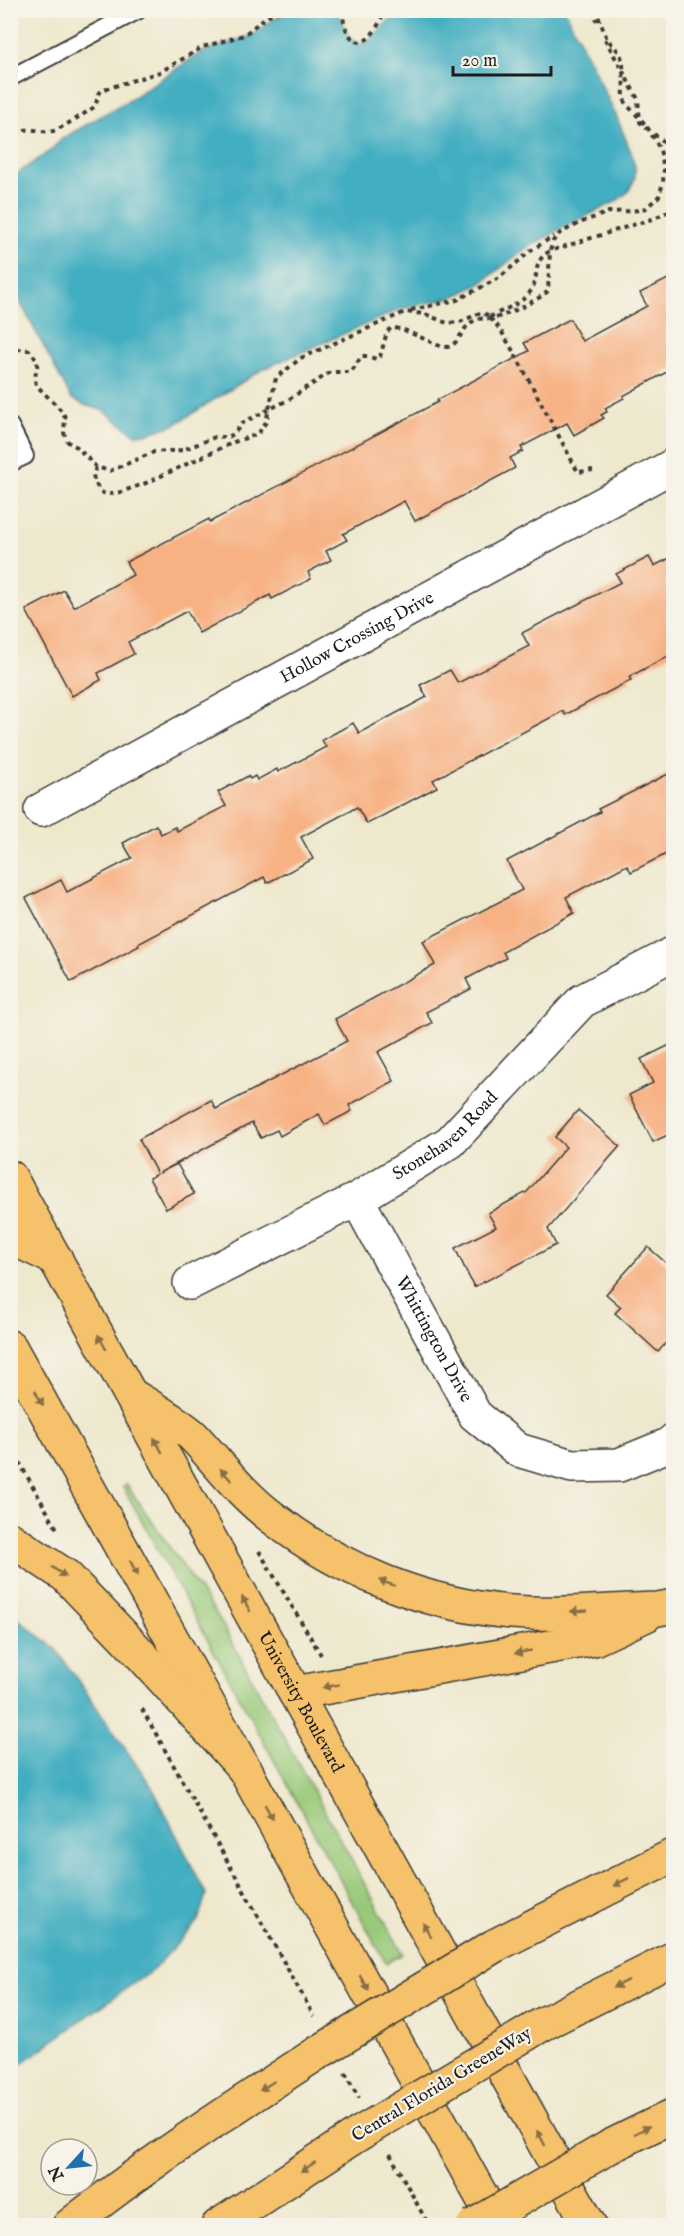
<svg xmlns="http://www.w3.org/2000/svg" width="684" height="2236" viewBox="0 0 684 2236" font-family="'IM FELL English',serif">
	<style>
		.green { fill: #98c978; stroke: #5a724a; stroke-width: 1.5 }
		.water { fill: #43aec1; stroke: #30656e; stroke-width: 1.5 }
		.building { fill: #f7b183 }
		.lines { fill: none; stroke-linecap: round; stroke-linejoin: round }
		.lane-casing { stroke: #3c3b37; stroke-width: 20 }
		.street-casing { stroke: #3c3b37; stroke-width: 36 }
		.primary-casing { stroke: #3c3b37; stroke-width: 36 }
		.highway-casing { stroke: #3c3b37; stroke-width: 36 }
		.path { stroke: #3c3b37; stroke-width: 4; stroke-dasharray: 4.5 4.5; stroke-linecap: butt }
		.lane { stroke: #fff; stroke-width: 16 }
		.street { stroke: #fff; stroke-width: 33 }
		.primary { stroke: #f5c16b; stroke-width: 33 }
		.highway { stroke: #f5c16b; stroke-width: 33 }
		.highway-bridge-casing { stroke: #3c3b37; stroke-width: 36; stroke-linecap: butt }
		.highway-bridge { stroke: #f5c16b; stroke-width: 33 }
		.oneway { fill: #886e44 }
		.labels { text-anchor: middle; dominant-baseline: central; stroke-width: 4.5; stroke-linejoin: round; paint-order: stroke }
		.street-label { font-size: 18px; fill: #1c1c1c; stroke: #f7f3e8 }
	</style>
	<rect width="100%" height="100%" fill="#f7f3e8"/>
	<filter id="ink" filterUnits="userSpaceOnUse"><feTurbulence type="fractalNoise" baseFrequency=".0167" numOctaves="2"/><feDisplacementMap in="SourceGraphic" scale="12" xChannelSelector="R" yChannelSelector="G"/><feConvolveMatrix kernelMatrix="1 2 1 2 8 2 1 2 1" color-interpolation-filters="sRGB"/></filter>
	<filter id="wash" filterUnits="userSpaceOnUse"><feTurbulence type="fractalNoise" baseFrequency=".008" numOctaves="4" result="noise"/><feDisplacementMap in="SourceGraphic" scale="24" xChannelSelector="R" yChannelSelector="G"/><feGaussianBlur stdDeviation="1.35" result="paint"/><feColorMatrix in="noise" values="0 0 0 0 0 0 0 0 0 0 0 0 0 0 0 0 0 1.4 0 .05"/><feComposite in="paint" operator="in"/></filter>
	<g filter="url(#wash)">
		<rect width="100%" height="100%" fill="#eee8cd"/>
		<path class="green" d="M126 1484 218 1617 403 1954 386 1963 123 1487Z"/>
		<g class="water">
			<path d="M565 10 616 115 631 152 635 166V178L628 192 615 202 566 226 525 249 480 284 453 297 401 309 263 369 174 425 146 434H135L102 410 84 405 71 398 11 285V178L50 151 63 138 129 100 202 52 253 35 271 21 284 14 300 11H337L350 38 360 44 367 43 389 20 406 11Z"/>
			<path d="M11 1613 56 1649 152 1787 206 1894 198 1921 154 1969 11 2071Z"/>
		</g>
		<g id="blocks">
			<g class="building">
				<path d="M674 276V368L623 396 624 398 605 408 607 412 601 415 604 418 574 435 567 423 521 447 523 451 510 458 515 468 415 521 404 501 343 534 347 540 326 551 331 560 308 572 311 579 272 599 270 595 199 633 187 611 128 642 134 654 98 673 101 680 72 696 26 610 64 590 74 607 133 575 126 562 209 519 210 522 438 402 437 400 529 351 524 343 570 319 582 341 647 306 640 293Z"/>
				<path d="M674 556V653L629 677 631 680 565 715 563 711 433 780 437 787 367 824 357 807 301 837 313 859 267 883 264 877 138 944 139 946 71 982 26 898 61 880 67 892 132 858 123 843 156 825 161 834 175 827 177 831 226 806 218 792 248 776 250 779 255 776 257 780 277 769 278 772 326 747 322 740 353 723 359 733 427 697 420 685 450 670 458 683 529 646 522 633 621 582 616 574 649 557 654 566Z"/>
				<path d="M674 771V850L631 872 627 865 566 897 574 913 503 952 506 958 466 979 471 989 426 1012 432 1023 378 1052 394 1081 349 1105 352 1111 325 1125 319 1114 280 1136 277 1130 261 1138 252 1123 159 1173 177 1164 194 1194 166 1209 149 1178 157 1174 139 1139 211 1100 216 1109 347 1041 335 1019 435 965 423 941 522 890 507 861 600 812 598 809Z"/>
				<path d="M674 1043V1132L653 1142 629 1095 653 1083 641 1059Z"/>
				<path d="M578 1110 620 1146 548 1229 556 1245 474 1287 455 1248 496 1227 488 1213 527 1192 566 1147 555 1137Z"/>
				<path d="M648 1247 674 1270V1334L658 1352 615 1313 621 1307 606 1294Z"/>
			</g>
		</g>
	</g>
	<g filter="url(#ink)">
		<use href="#blocks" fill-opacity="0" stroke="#3c3b37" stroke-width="1.5"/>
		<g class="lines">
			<defs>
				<g id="lane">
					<path d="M10 78 139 10"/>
					<path d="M10 426 25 456 10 463"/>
				</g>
				<g id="street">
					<path id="s1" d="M41 810 674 465"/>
					<path id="s2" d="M357 1199 475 1415 518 1450 572 1466 619 1465 668 1445 674 1440"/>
					<path id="s3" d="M190 1283 357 1199 450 1142 582 1001 674 953"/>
				</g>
				<g id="primary">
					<path id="s4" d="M10 1177 590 2226"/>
					<path d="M10 1347 498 2226"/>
				</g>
				<g id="highway">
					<path d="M10 1237 56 1259"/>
					<path d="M130 1394C147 1405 181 1424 194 1437 221 1466 241 1494 273 1518 341 1571 426 1605 512 1612 560 1616 610 1610 658 1609L674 1606"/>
					<path d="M10 1539 66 1576 135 1648 247 1772"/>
					<path d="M295 1693 594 1639 646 1615"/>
					<path d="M494 1946 674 1855"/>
					<path d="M541 2025 674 1958"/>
					<path d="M611 2146 674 2115"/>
					<path d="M69 2226C148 2163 232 2109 316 2054"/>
					<path d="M218 2226 357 2135"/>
				</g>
			</defs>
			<use href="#lane" class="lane-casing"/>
			<use href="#street" class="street-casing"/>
			<use href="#primary" class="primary-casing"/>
			<use href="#highway" class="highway-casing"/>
			<g class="path">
				<path d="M340 10C344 18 344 26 348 33 364 58 380 23 385 10"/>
				<path d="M592 10 597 21"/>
				<path d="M605 39 638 99 640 122 647 129"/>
				<path d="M654 134 667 144 674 154"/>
				<path d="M10 141C25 121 36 134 53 131 58 130 91 110 94 107 98 102 96 96 102 90L160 72 203 47 244 35 267 16 283 10"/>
				<path d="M411 310 457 300 470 293 499 278 533 249 554 236"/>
				<path d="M490 317C502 310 522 304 530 292 541 277 530 263 550 251L652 219 674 209"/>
				<path d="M490 318 500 329 516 356 578 472 593 470"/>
				<path d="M10 320V331"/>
				<path d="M10 343 18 349 29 350C45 367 32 369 36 385L63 412 65 418 64 433 68 442 77 447 96 467 110 471 154 452 183 450 215 437H228L234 434 242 423 288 400 329 373 335 372H351L362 356H368L376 359 380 357 387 332 391 328 402 329 442 347C459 349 460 329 472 322 482 316 486 320 494 318 504 317 542 298 548 291L550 251 553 241 560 233 582 222 609 212 633 211 646 208 659 196 663 183 664 169 660 149 646 125 627 105 624 99 623 63 620 53 607 39 596 10"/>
				<path d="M96 467 93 475 94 480 99 490 103 493 110 494 121 492 146 483 234 442 258 434 266 422 276 378 301 358 405 312 425 314 447 323 460 322 482 312 490 317"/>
				<path d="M10 1446 57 1529"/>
				<path d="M259 1551 321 1655"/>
				<path d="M142 1709 314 2016"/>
				<path d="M345 2073 359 2098"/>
				<path d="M390 2154 429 2226"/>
			</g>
			<use href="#lane" class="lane"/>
			<use href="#street" class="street"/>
			<use href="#primary" class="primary"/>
			<use href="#highway" class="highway"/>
			<defs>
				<g id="highway-bridge">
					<path d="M316 2054 494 1946"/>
					<path d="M357 2135 541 2025"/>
					<path d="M473 2226 611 2146"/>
				</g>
			</defs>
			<use href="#highway-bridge" class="highway-bridge-casing"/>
			<use href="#highway-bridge" class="highway-bridge"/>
		</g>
		<defs><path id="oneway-solid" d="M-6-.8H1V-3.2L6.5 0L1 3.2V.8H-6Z" transform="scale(1.5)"/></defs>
		<g class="oneway">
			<use href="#oneway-solid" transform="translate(102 1342) rotate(-119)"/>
			<use href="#oneway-solid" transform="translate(39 1398) rotate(61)"/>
			<use href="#oneway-solid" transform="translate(158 1445) rotate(-119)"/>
			<use href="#oneway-solid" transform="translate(226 1475) rotate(-133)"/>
			<use href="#oneway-solid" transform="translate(134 1568) rotate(61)"/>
			<use href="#oneway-solid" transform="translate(59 1572) rotate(35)"/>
			<use href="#oneway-solid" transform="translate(387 1583) rotate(-161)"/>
			<use href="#oneway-solid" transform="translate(246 1604) rotate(-119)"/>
			<use href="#oneway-solid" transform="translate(579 1611) rotate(177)"/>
			<use href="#oneway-solid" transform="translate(523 1652) rotate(170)"/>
			<use href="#oneway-solid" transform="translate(331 1686) rotate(170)"/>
			<use href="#oneway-solid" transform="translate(269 1812) rotate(61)"/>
			<use href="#oneway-solid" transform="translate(621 1882) rotate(153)"/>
			<use href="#oneway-solid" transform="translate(427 1930) rotate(-119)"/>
			<use href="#oneway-solid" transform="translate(364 1983) rotate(61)"/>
			<use href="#oneway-solid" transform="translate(621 1984) rotate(153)"/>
			<use href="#oneway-solid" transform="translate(267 2086) rotate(147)"/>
			<use href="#oneway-solid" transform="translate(642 2130) rotate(-27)"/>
			<use href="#oneway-solid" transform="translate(541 2138) rotate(-119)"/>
			<use href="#oneway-solid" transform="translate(308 2167) rotate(147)"/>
		</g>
	</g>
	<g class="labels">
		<g class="street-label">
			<text stroke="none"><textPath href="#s1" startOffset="360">Hollow Crossing Drive</textPath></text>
			<text stroke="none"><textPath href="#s3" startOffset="296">Stonehaven Road</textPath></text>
			<text stroke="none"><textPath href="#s2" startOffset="160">Whittington Drive</textPath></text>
			<text stroke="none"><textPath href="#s4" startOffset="600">University Boulevard</textPath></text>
			<text transform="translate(442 2085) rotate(-31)">Central Florida GreeneWay</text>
		</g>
	</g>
	<rect width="684" height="2236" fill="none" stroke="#f7f3e8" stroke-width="36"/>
	<g transform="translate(69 2167) rotate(243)"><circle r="28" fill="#f7f3e8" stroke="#9f9d96" stroke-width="1.5"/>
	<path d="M0-4.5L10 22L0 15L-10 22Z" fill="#1f6fb2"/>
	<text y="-9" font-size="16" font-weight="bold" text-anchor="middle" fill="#1c1c1c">N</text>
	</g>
	<path d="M453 66v9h98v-9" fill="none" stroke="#1c1c1c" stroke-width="3"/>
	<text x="462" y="66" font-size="18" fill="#1c1c1c" stroke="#f7f3e8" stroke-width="4.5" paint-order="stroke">20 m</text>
</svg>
